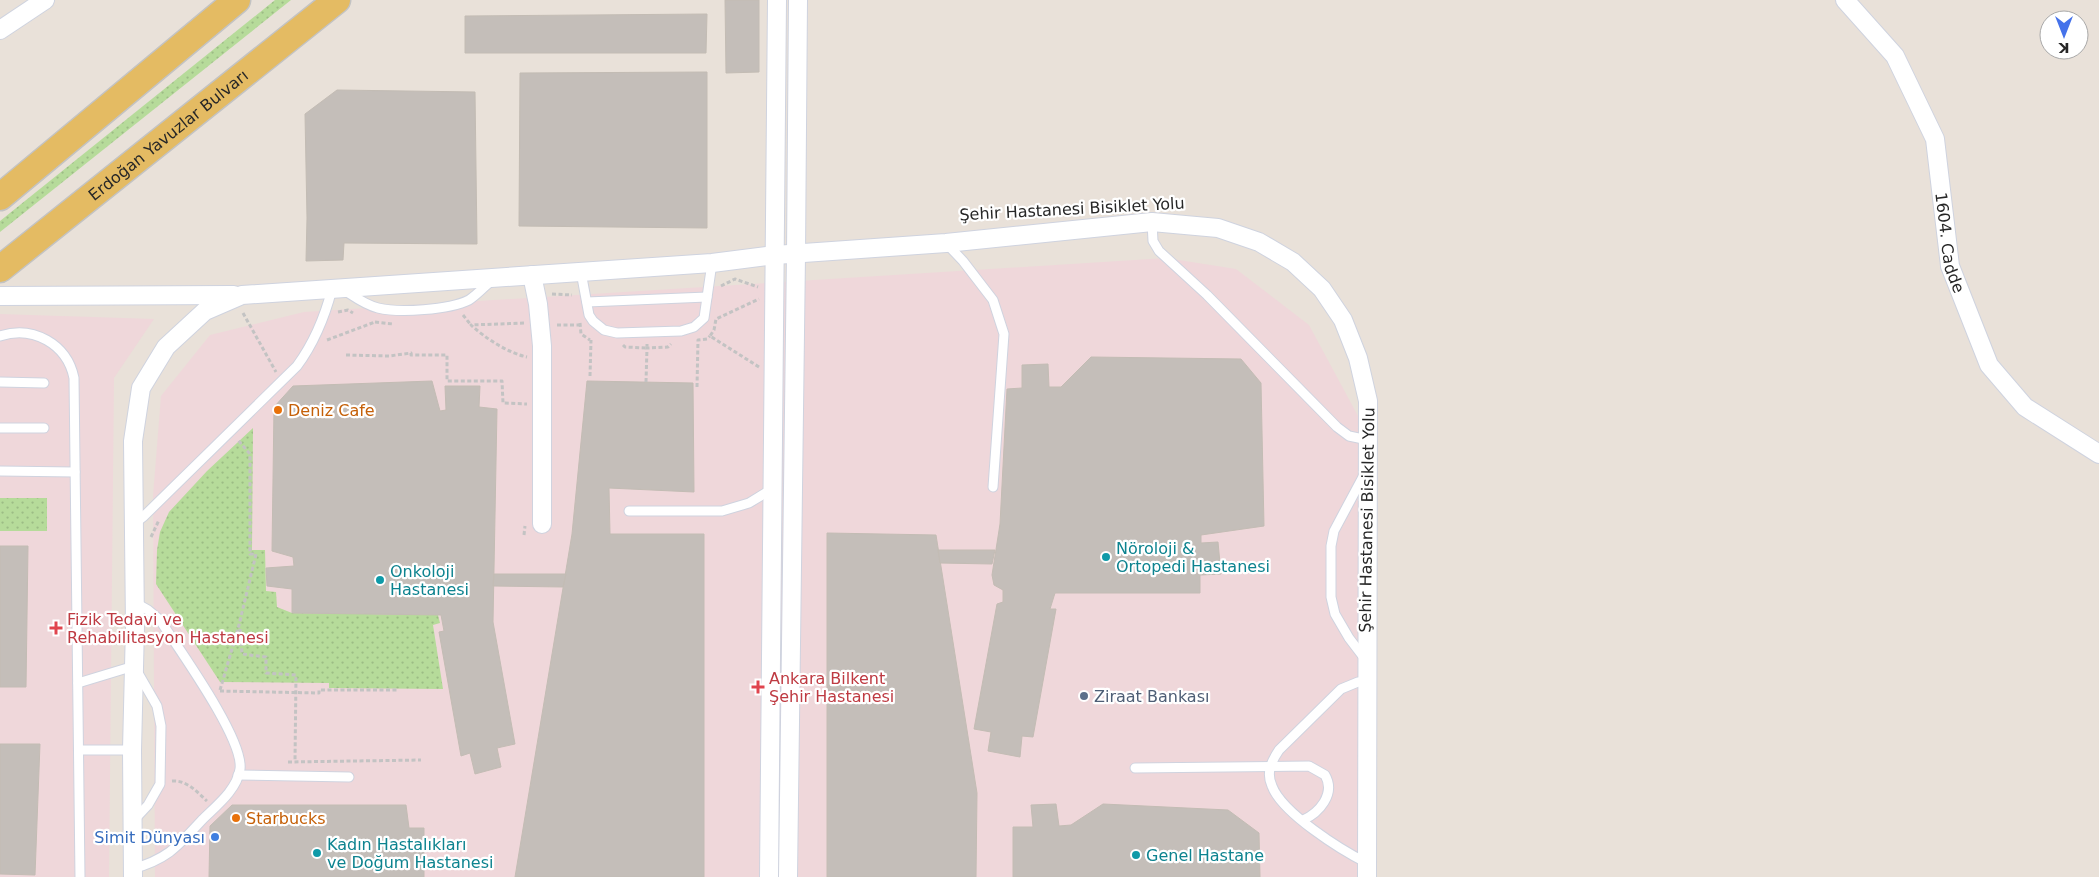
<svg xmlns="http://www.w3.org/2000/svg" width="2099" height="877" viewBox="0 0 2099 877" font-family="'DejaVu Sans',sans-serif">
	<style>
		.medical { fill: #efd7da }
		.grass { fill: url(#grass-dots) }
		.building { fill: #c4beb9; stroke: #c3bcb4 }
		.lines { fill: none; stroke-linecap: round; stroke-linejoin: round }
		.service-casing { stroke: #cfd3df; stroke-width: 11 }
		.minor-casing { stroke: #cfd3df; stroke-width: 20 }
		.primary-casing { stroke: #c3c3c3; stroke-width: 29 }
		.path { stroke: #c3c3c3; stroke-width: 3; stroke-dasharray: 4 2.5; stroke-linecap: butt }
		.service { stroke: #fff; stroke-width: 9 }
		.minor { stroke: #fff; stroke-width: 18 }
		.primary { stroke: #e4bb63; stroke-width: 26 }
		.food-dot { fill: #e8710a; stroke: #fff; stroke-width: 2 }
		.culture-dot { fill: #0f9aa8; stroke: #fff; stroke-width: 2 }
		.health-dot { fill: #e0444e; stroke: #fff; stroke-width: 2 }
		.service-dot { fill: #5c6f8a; stroke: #fff; stroke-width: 2 }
		.shop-dot { fill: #3f7fe0; stroke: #fff; stroke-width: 2 }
		.labels { text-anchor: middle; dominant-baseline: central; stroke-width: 4.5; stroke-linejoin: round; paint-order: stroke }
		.street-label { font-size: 16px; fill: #272727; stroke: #fff }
		.food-label { font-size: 16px; fill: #c56008; stroke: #fff; text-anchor: start }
		.culture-label { font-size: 16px; fill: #0d838f; stroke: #fff; text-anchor: start }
		.health-label { font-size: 16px; fill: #be3a42; stroke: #fff; text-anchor: start }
		.service-label { font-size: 16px; fill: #4e5e75; stroke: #fff; text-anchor: start }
		.shop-label { font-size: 16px; fill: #366cbe; stroke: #fff; text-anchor: end }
	</style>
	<defs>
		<pattern id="grass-dots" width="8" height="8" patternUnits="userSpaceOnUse" patternTransform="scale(1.25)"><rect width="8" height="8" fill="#b6db9a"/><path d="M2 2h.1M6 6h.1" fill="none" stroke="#9cbc85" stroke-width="1.8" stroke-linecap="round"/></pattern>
	</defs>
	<rect width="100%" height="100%" fill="#e9e1d9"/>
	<g class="medical">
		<path d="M1166 258 1236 269 1309 325 1358 416 1368 440 1359 877H155L153 496 161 396 210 335 304 312Z"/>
		<path d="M0 314 154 319 114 378 109 877H0Z"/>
	</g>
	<g class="grass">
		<path d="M275 0H291L0 232V221Z"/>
		<path d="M253 428 252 550H265L266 591 276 592 277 607 292 613 438 615 440 623 433 625 443 689 329 688V683L220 682 156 584 157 550 160 532 169 512 207 471Z"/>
		<rect x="0" y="498" width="47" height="33"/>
	</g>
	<g class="building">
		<path d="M725 0H759V72L726 73Z"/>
		<path d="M707 14 706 53H465V16Z"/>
		<path d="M707 72V228L519 226 520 73Z"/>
		<path d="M337 90 475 92 477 244 344 243 343 260 306 261 307 218 305 114Z"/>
		<path d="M1091 357 1241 359 1261 383 1264 526 1201 535V543L1218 542 1221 574 1200 575V593H1055L1050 609H1056L1033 737 1022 736 1020 757 988 751 991 732 974 729 997 604 1003 602V590L994 585 992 575 1000 524 1007 389 1022 388V365L1048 364 1049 387H1061Z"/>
		<path d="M432 381 440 411 446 410 445 386H480L479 407 497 409 493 622 515 744 497 748 501 767 475 774 470 753 461 756 439 632 444 631 441 615 292 613V589L267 586 266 568 294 566 293 557 272 551 274 407 293 386Z"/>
		<path d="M587 381 693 383 694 492 609 488 610 534H704V877H515L572 534Z"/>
		<path d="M827 533 936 535 977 793 976 877H827Z"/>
		<path d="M0 546H28L26 687H0Z"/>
		<path d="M938 550H995L992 564 940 563Z"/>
		<path d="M494 574H566L563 587 493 586Z"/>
		<path d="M0 744H40L35 875 0 874Z"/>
		<path d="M1056 804 1059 826 1071 825 1103 804 1228 810 1259 833 1260 877H1013V827H1033L1031 805Z"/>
		<path d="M232 805H406L409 828H424V877H209L210 826Z"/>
	</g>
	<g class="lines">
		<defs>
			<g id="service">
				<path d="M1152 222 1153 241 1159 251 1207 295 1337 427 1349 436 1368 440"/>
				<path d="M946 243 963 261 993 300 1004 334 993 487"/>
				<path d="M581 272 589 315 593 321 604 330 617 333 681 331 694 327 704 318 712 263"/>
				<path d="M344 290C355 297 365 305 378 308 399 313 449 310 469 300 477 295 485 286 492 280"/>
				<path d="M587 302 707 297"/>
				<path d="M0 336C33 325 67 344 74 378L80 877"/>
				<path d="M0 382 44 383"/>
				<path d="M0 428H44"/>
				<path d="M0 471 75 472"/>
				<path d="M1365 473 1334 531 1331 546V597L1335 614 1349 638 1365 659"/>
				<path d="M629 511H722L749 503 772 489"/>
				<path d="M134 524 143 517 297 366C314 343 325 316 332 289"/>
				<path d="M78 683 134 666 157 706 161 726 160 784 148 805 134 820"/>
				<path d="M79 750H132"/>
				<path d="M1135 768 1309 766 1325 775C1336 794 1319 813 1303 820"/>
				<path d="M238 775 349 777"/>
				<path d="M1367 863C1341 850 1282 813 1272 786 1266 773 1271 762 1279 750L1341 689 1358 682 1368 681"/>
				<path d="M132 869C168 859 178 846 202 820 216 806 237 790 240 769 244 739 178 648 160 620L148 610 134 602"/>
			</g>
			<g id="minor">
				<path id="s1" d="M1845 0 1895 56 1935 139 1950 266 1989 365 2025 407 2099 454"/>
				<path d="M0 30 45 0"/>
				<path d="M532 275 538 304 542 346V524"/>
				<path d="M0 296 234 295"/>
				<path d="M133 877 132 750 135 626 133 441 141 388 166 347 205 311 242 295 712 263 775 255 946 243 1152 222 1218 228 1259 242 1293 262 1322 289 1343 320 1358 358 1368 401 1367 877"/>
				<path d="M769 877 777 0"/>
				<path d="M788 877 796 255 798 0"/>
			</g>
			<g id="primary">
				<path d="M0 197 237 0"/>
				<path id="s2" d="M0 269 337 0"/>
			</g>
		</defs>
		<use href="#service" class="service-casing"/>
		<use href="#minor" class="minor-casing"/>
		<use href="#primary" class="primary-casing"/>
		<g class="path">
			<path d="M721 286 735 279 758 287"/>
			<path d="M552 294 572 295"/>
			<path d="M338 312 348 310 353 313"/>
			<path d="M243 313 276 372"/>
			<path d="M463 315 471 325"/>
			<path d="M375 322 393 324"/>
			<path d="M524 323 471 325C485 338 508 353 527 357"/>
			<path d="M580 323 581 334 590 340"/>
			<path d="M557 325H580"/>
			<path d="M327 340 375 322"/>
			<path d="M623 345 625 347 647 348V344"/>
			<path d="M346 355 389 356 411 353V355H447V381H502L503 403 527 404"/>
			<path d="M759 367 710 336 714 330 716 319 759 299"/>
			<path d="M590 376 591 340"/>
			<path d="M646 382 647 348 668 347 671 344"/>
			<path d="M697 387 698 340 707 339 710 336"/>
			<path d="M524 535 525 526"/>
			<path d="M151 537 159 520"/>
			<path d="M240 629 242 654 266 657V673L296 675 295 761"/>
			<path d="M220 690 239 625 256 554H250V454L238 440"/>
			<path d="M220 691 319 693V690H398"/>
			<path d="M288 762 421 760"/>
			<path d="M172 781C187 780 197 792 207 801"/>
		</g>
		<use href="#service" class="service"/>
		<use href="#minor" class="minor"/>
		<use href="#primary" class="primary"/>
	</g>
	<g class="food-dot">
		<circle cx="278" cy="410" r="5"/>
		<circle cx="236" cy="818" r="5"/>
	</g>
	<g class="culture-dot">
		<circle cx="1106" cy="557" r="5"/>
		<circle cx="380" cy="580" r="5"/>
		<circle cx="317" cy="853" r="5"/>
		<circle cx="1136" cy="855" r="5"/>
	</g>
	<g class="health-dot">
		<path d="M53.5 620.5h5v5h5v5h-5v5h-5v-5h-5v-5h5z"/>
		<path d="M755.5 679.5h5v5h5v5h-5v5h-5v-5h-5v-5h5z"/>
	</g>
	<circle class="service-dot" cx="1084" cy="696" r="5"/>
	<circle class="shop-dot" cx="215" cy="837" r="5"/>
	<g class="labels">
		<g class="street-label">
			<text stroke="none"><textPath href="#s2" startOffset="215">Erdoğan Yavuzlar Bulvarı</textPath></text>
			<text transform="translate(1072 209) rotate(-3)">Şehir Hastanesi Bisiklet Yolu</text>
			<text stroke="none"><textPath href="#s1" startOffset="272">1604. Cadde</textPath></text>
			<text transform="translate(1367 520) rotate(-89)">Şehir Hastanesi Bisiklet Yolu</text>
		</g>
		<g class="food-label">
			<text x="288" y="410">Deniz Cafe</text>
			<text x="246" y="818">Starbucks</text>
		</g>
		<g class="culture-label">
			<text x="1116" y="548">Nöroloji &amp;<tspan x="1116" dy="18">Ortopedi Hastanesi</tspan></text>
			<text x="390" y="571">Onkoloji<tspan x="390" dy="18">Hastanesi</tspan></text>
			<text x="327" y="844">Kadın Hastalıkları<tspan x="327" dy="18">ve Doğum Hastanesi</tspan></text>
			<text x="1146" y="855">Genel Hastane</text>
		</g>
		<g class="health-label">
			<text x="67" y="619">Fizik Tedavi ve<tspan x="67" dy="18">Rehabilitasyon Hastanesi</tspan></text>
			<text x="769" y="678">Ankara Bilkent<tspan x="769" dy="18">Şehir Hastanesi</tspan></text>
		</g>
		<g class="service-label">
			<text x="1094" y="696">Ziraat Bankası</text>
		</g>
		<g class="shop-label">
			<text x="205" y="837">Simit Dünyası</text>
		</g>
	</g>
	<g transform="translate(2064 35) rotate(180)"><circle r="24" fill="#ffffff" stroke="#a9a9a9"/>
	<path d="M0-4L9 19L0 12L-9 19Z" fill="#4572ea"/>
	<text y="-8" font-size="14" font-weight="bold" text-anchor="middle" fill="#272727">K</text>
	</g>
</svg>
